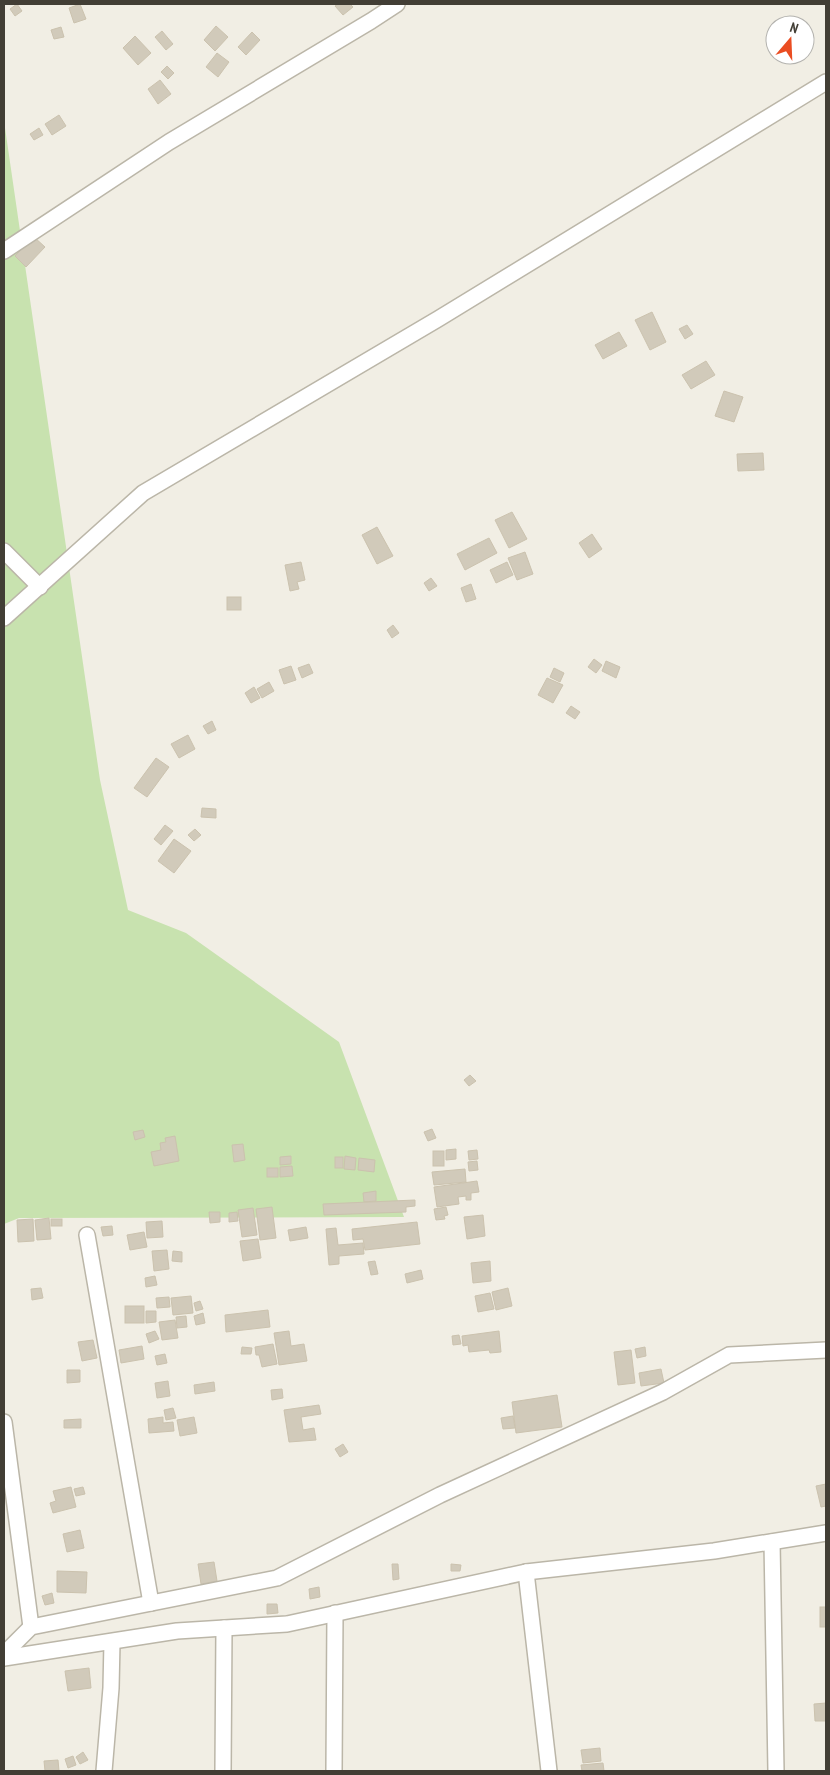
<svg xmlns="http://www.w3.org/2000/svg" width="830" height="1775" viewBox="0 0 830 1775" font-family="'PT Sans Narrow',sans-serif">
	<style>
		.green { fill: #c8e2af }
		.building { fill: #d1caba; stroke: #cbc2ae }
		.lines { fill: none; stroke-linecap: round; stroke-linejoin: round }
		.street-casing { stroke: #bbb6a8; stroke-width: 18 }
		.street { stroke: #fff; stroke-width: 15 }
	</style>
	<rect width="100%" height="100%" fill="#f1eee4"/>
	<path class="green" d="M4 121 100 780 128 910 186 933 339 1042 404 1217 19 1218 4 1224Z"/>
	<g class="building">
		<path d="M17 4 22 11 15 16 10 9Z"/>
		<path d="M80 4 86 19 74 23 69 8Z"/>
		<path d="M338 4H350L353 7 343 15 335 6Z"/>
		<path d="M216 26 228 37 215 51 204 40Z"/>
		<path d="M61 27 64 37 54 39 51 30Z"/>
		<path d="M162 31 173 44 166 50 155 37Z"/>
		<path d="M252 32 260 40 246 55 238 47Z"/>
		<path d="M135 36 151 53 138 65 123 48Z"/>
		<path d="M217 53 229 62 218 77 206 67Z"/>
		<path d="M167 66 174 73 168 79 161 72Z"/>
		<path d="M160 80 171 94 158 104 148 89Z"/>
		<path d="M59 115 66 126 52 135 45 124Z"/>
		<path d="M39 128 43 135 34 140 30 134Z"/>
		<path d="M34 237 45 247 26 267 15 256Z"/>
		<path d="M652 312 666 342 650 350 635 320Z"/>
		<path d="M687 325 693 334 685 339 679 329Z"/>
		<path d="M619 332 627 346 603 359 595 345Z"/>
		<path d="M706 361 715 375 691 389 682 375Z"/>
		<path d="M724 391 743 397 734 422 715 416Z"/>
		<path d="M763 453 764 470 738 471 737 454Z"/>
		<path d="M512 512 527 539 509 548 495 520Z"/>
		<path d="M377 527 393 556 377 564 362 535Z"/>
		<path d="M592 534 602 549 589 558 579 543Z"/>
		<path d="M489 538 497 553 465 570 457 554Z"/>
		<path d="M525 552 533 574 517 580 508 558Z"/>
		<path d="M301 562 305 580 297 582 299 589 290 591 285 565Z"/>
		<path d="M507 562 513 575 496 583 490 570Z"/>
		<path d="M431 578 437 586 429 591 424 583Z"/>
		<path d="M471 584 476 599 466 602 461 588Z"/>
		<rect x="227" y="597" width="14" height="13"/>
		<path d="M393 625 399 633 392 638 387 630Z"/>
		<path d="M594 659 602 665 596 673 588 667Z"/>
		<path d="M606 661 620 667 616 678 602 671Z"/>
		<path d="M309 664 313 673 302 678 298 668Z"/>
		<path d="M291 666 296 680 284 684 279 670Z"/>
		<path d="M554 668 564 673 560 682 550 677Z"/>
		<path d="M547 678 563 685 553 703 538 695Z"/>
		<path d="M269 682 274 691 262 698 257 689Z"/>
		<path d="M254 687 260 698 251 703 245 693Z"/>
		<path d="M571 706 580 712 575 719 566 713Z"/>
		<path d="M212 721 216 730 208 734 203 726Z"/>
		<path d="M188 735 195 749 179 758 171 744Z"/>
		<path d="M156 758 169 767 147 797 134 788Z"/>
		<path d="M202 808 216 809V818L201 817Z"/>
		<path d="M165 825 173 831 161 845 154 839Z"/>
		<path d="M195 829 201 835 194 841 188 835Z"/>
		<path d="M174 839 191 851 174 873 158 861Z"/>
		<path d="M470 1075 476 1081 469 1086 464 1080Z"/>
		<path d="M432 1129 436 1138 428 1141 424 1132Z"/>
		<path d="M143 1130 145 1137 135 1140 133 1132Z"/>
		<path d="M175 1136 179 1161 154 1166 151 1152 161 1150 160 1143 166 1142 165 1138Z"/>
		<path d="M243 1144 245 1160 234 1162 232 1145Z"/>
		<path d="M456 1149V1159L446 1160V1150Z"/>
		<path d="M477 1150 478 1159 469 1160 468 1151Z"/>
		<rect x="433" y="1151" width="11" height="15"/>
		<path d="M291 1156V1164L280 1165V1157Z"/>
		<path d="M345 1156 356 1158 355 1170 344 1169Z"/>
		<rect x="335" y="1157" width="8" height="11"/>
		<path d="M359 1158 375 1160 374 1172 358 1170Z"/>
		<path d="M477 1161 478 1170 469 1171 468 1162Z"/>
		<path d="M292 1166 293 1176 280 1177V1167Z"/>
		<rect x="267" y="1168" width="11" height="9"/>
		<path d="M465 1169 466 1182 434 1185 432 1172Z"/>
		<path d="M477 1181 479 1192 471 1193V1200H466V1196L458 1197 459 1204 437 1207 434 1187Z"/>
		<path d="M376 1191V1201L364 1202 363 1193Z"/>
		<path d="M415 1200V1206L406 1207V1212L324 1215 323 1204Z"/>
		<path d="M272 1207 276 1238 260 1240 256 1209Z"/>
		<path d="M446 1207 448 1215 444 1216 445 1219 436 1220 434 1209Z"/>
		<path d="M253 1208 257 1235 242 1237 238 1210Z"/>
		<path d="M209 1212H220V1222L210 1223Z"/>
		<path d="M237 1212 238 1221 229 1222V1213Z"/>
		<path d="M483 1215 485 1236 467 1239 464 1217Z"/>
		<path d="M49 1218 51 1239 37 1240 35 1220Z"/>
		<path d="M33 1219 34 1241 18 1242 17 1220Z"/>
		<rect x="51" y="1219" width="11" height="7"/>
		<path d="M162 1221 163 1237 147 1238 146 1222Z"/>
		<path d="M417 1222 420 1244 365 1250 363 1239 353 1240 352 1229Z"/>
		<path d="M112 1226 113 1235 103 1236 101 1227Z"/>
		<path d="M306 1227 308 1238 290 1241 288 1230Z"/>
		<path d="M336 1228 338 1245 363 1243 364 1254 339 1256V1264L329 1265 326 1229Z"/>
		<path d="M144 1232 147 1247 130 1250 127 1235Z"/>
		<path d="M258 1239 261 1258 243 1261 240 1241Z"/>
		<path d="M167 1250 169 1269 154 1271 152 1251Z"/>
		<path d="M173 1251 182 1252V1262L172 1261Z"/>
		<path d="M375 1261 378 1274 371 1275 368 1262Z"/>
		<path d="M490 1261 491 1281 473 1283 471 1263Z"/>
		<path d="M421 1270 423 1279 407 1283 405 1274Z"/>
		<path d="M155 1276 157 1285 146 1287 145 1278Z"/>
		<path d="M41 1288 43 1298 32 1300 31 1289Z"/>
		<path d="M508 1288 512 1306 496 1310 492 1292Z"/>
		<path d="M490 1293 494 1309 478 1312 475 1296Z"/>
		<path d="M191 1296 193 1313 173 1315 171 1298Z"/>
		<path d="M169 1297 170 1307 157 1308 156 1298Z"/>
		<path d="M200 1301 203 1309 196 1311 194 1303Z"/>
		<rect x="125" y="1306" width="19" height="17"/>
		<path d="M268 1310 270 1327 226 1332 225 1315Z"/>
		<path d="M146 1311H156V1322L146 1323Z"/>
		<path d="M203 1313 205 1323 196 1325 194 1316Z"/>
		<path d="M186 1316 187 1327 177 1328 176 1317Z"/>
		<path d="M175 1320 178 1338 162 1340 159 1322Z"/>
		<path d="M155 1331 159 1339 149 1343 146 1334Z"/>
		<path d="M289 1331 291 1346 304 1344 307 1361 279 1365 274 1333Z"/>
		<path d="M499 1331 501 1352 490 1353 489 1350 469 1352 468 1345 463 1346 462 1336Z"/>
		<path d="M459 1335 461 1344 453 1345 452 1336Z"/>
		<path d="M93 1340 97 1358 82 1361 78 1342Z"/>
		<path d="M273 1344 277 1364 262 1367 259 1355H256L255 1347Z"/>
		<path d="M142 1346 144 1359 121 1363 119 1350Z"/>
		<path d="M242 1347 252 1348 251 1354H241Z"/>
		<path d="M645 1347 646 1356 637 1358 635 1349Z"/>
		<path d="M631 1350 635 1383 618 1385 614 1352Z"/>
		<path d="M165 1354 167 1363 157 1365 155 1356Z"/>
		<path d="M661 1369 664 1383 641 1386 639 1373Z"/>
		<path d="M67 1370H80V1382L67 1383Z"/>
		<path d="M168 1381 170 1396 157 1398 155 1383Z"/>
		<path d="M214 1382 215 1391 195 1394 194 1385Z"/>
		<path d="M282 1389 283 1398 272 1400 271 1390Z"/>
		<path d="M557 1395 562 1427 516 1433 512 1402Z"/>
		<path d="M319 1405 321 1414 301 1417 303 1430 314 1428 316 1440 289 1442 284 1410Z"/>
		<path d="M173 1408 176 1418 166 1420 164 1410Z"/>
		<path d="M513 1416 515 1428 503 1429 501 1418Z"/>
		<path d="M163 1417V1423L173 1422 174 1431 149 1433 148 1419Z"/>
		<path d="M194 1417 197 1433 180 1436 177 1420Z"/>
		<path d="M81 1419V1428H64V1420Z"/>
		<path d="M343 1444 348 1452 340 1457 335 1449Z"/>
		<path d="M826 1484V1506L821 1507 816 1486Z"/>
		<path d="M71 1487 76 1507 53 1513 50 1503 56 1501 53 1491Z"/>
		<path d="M83 1487 85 1494 76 1496 74 1489Z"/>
		<path d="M80 1530 84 1548 67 1552 63 1534Z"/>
		<path d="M214 1562 217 1581 201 1584 198 1564Z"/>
		<path d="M392 1564H398L399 1579 393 1580Z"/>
		<path d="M451 1564 461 1565 460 1571H451Z"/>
		<path d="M57 1571 87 1572 86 1593 57 1592Z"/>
		<path d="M319 1587 320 1597 310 1599 309 1589Z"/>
		<path d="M52 1593 54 1603 45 1605 42 1596Z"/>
		<path d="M267 1604H277L278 1613 267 1614Z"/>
		<rect x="820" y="1607" width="6" height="20"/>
		<path d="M89 1668 91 1688 68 1691 65 1671Z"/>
		<path d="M826 1703V1721H815L814 1704Z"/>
		<path d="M600 1748 601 1761 583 1763 581 1750Z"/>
		<path d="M83 1752 88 1760 80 1764 76 1757Z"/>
		<path d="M73 1756 76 1765 68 1768 65 1759Z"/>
		<path d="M58 1760 59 1771H45L44 1761Z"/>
		<path d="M603 1763 604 1771H582L581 1765Z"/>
	</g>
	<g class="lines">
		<defs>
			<g id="street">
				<path d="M4 251 169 142 371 21 397 4"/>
				<path d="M4 551 40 587"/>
				<path d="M4 618 143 493 438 319 826 82"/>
				<path d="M87 1235 151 1603"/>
				<path d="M4 1422 31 1627"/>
				<path d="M772 1542 776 1771"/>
				<path d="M526 1572 549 1771"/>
				<path d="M4 1654 31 1627 277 1578 440 1495 663 1392 729 1355 826 1350"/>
				<path d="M4 1658 177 1631 287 1624 526 1572 714 1551 826 1533"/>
				<path d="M104 1771 111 1688 112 1642"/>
				<path d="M223 1771 224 1628"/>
				<path d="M334 1771 335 1613"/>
			</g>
		</defs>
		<use href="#street" class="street-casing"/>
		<use href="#street" class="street"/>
	</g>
	<rect width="830" height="1775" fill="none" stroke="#423e35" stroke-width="10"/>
	<g transform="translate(790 40) rotate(19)"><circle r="24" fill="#ffffff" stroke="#b3b2ae"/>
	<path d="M0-4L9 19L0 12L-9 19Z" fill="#ea4d22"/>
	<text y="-8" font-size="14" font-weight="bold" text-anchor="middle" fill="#423e35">N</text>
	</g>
</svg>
